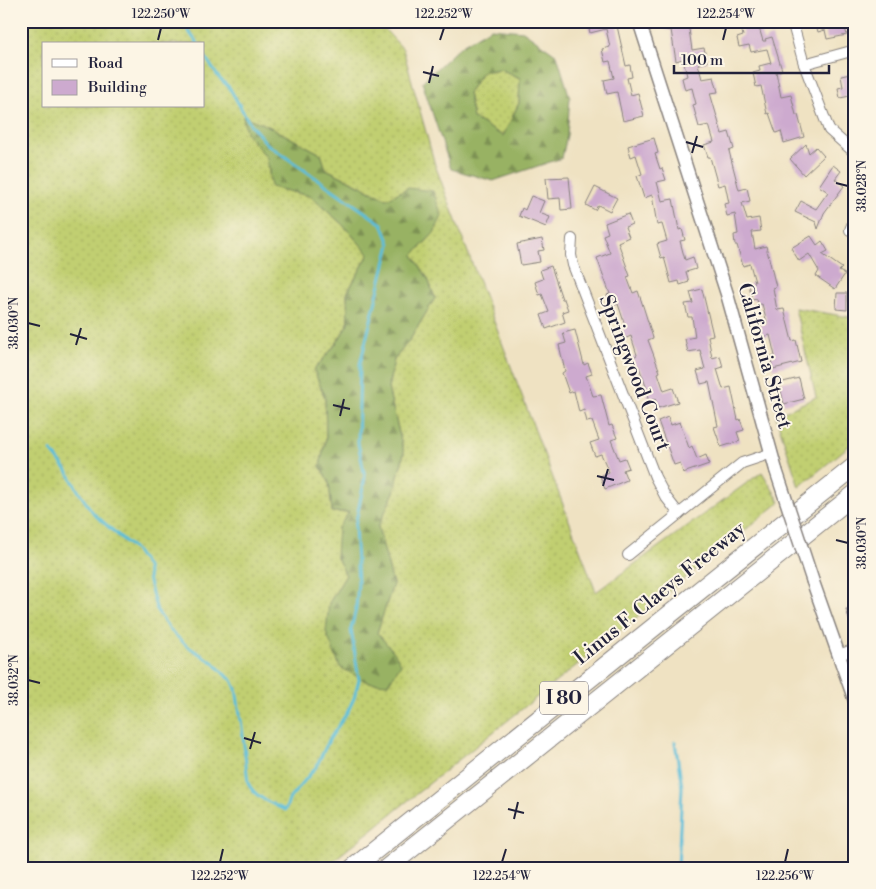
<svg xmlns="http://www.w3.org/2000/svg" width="876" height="889" viewBox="0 0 876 889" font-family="'Libre Bodoni',serif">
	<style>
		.grass { fill: url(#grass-dots); stroke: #727856; fill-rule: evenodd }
		.forest { fill: url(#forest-firs); stroke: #5d6a4f; fill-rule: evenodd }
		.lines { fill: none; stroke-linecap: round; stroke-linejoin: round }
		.stream { stroke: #5bbed9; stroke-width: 3 }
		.building { fill: #cdaacf }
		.minor-casing { stroke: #88827e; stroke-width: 12 }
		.tertiary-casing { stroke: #88827e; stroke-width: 15 }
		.motorway-casing { stroke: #88827e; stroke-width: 20 }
		.minor { stroke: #fff; stroke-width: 10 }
		.tertiary { stroke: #fff; stroke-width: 12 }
		.motorway { stroke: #fff; stroke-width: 18 }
		.tertiary-bridge-casing { stroke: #88827e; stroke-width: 15; stroke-linecap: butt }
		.tertiary-bridge { stroke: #fff; stroke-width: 12 }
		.ticks { fill: none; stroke: #22223b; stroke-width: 2 }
		.labels { text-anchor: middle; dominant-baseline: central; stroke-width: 4; stroke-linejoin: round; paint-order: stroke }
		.shield { fill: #fcf5e5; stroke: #63616e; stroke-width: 1 }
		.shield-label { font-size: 19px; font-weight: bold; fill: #22223b }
		.street-label { font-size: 20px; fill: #22223b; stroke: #fcf5e5 }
		.neatline { fill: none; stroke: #22223b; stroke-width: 2 }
		.ticks-label { font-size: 12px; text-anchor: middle; fill: #22223b }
	</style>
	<defs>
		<pattern id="grass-dots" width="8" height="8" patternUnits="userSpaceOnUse" patternTransform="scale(1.25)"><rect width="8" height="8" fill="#c1cf71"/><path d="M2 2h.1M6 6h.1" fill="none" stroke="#a6b163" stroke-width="1.8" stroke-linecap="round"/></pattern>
		<pattern id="forest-firs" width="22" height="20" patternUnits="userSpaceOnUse" patternTransform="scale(1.25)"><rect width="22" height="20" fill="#98b263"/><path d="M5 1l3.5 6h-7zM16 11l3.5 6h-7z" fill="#7c9053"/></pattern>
	</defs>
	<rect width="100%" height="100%" fill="#fcf5e5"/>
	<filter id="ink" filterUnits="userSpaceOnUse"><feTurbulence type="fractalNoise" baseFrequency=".02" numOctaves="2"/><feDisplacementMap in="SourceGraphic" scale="10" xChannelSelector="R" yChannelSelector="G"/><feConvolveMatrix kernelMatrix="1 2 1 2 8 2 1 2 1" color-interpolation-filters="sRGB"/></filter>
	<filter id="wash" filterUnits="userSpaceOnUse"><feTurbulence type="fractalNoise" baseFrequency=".0096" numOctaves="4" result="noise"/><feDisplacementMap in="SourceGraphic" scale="20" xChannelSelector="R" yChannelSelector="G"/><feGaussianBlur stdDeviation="1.12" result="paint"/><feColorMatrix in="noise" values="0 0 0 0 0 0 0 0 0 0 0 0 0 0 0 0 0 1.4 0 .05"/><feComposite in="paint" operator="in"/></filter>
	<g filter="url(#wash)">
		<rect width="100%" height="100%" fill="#efe2c2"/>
		<g class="grass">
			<path d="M21 21H377L403 49 435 165 596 592 762 472 780 502 324 868H21ZM44 44H204V106H44ZM243 116 268 126 321 154 326 169 388 199 407 188 434 233 413 255 428 279 435 298 411 338 394 360 388 388 404 453 394 492 378 527 393 584 377 633 394 652 329 603 346 575 336 556 349 512H332L329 482 320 466 326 438 325 398 314 370 336 344 348 324 347 293 369 254 342 224 310 196 271 187 267 158 246 132Z"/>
			<path d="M500 69 520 78 519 103 503 136 473 118 468 93 482 72Z"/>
			<path d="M795 308 855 318V441L799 487 776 416 816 397Z"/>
		</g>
		<g class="forest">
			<path d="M491 28 523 31 557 55 570 98 567 135 562 158 493 181 451 169 422 82 462 45ZM500 69 520 78 519 103 503 136 473 118 468 93 482 72Z"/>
			<path d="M243 116 268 126 321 154 326 169 387 199 407 188 433 191 442 216 434 233 413 255 428 279 435 298 411 338 394 360 388 388 404 453 394 492 378 527 393 584 377 633 394 652 401 664 388 684 367 682 340 667 326 632 329 603 346 575 336 556 338 528 349 512H332L329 482 320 466 326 438 325 398 314 370 336 344 348 324 347 293 369 254 342 224 310 196 271 187 267 158 246 132Z"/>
		</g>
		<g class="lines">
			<g class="stream">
				<path d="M181 21 198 44"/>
				<path d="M51 451 66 469 80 494 94 514 135 550 147 567 149 582 157 611 171 631 187 646 214 663 224 674 232 680 236 689 242 727 248 783C255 798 271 803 285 810L290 798 316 767 329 740 348 711 354 698 359 680 351 629 356 609 358 583 355 526 365 477 358 443 360 364 390 244 382 224 267 144 250 124 229 87 219 78 204 55"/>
				<path d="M675 742 682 787 678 868"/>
			</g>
		</g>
		<g id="blocks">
			<g class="building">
				<path d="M587 21H624V24L617 26 626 66 630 65 632 77 627 78 631 95 638 93 644 116 623 121 617 92 607 94 604 80 614 78 610 61 605 62 602 49 610 47 606 29 590 33Z"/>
				<path d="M664 21H677V24L688 22 692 50 704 48 707 62 698 64 702 79 714 77 718 92 710 93 722 134 729 132 734 149 729 151 739 190 747 188 750 201 742 203 747 220 759 218 761 231 752 232 755 249 766 246 776 287 773 288 777 310 784 309 792 341 796 340 801 362 773 369 770 357 775 356 770 335 763 337 760 325 767 323 762 304 758 305 757 299 752 300 749 284 755 282 750 264 743 266 737 245H735L734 235 738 234 735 214 727 216 724 204 729 203 725 184 718 186 710 157H708L704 145 714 142 709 125 699 127 693 105 696 104 692 88 685 90 682 78 687 76 683 59 676 61 671 30H666Z"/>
				<path d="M740 21H757L763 41H766L765 39 772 37 782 70 776 72 781 97 791 95 796 115H798L804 137 784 143 781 131 776 133 769 113 767 114 761 86 756 87 753 73 760 71 759 66 771 63 767 49 751 52 749 45 739 47 737 38 743 36Z"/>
				<path d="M815 21H843L847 35 827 39 825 30 818 32Z"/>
				<path d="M855 73V95L840 98 838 88 843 87 841 76Z"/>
				<path d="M654 138 658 153 655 154 660 169 662 168 666 180 657 182 662 201 673 199 679 230 682 229 685 240 680 241 685 260 693 257 696 269 686 272 689 282 680 285 679 281 671 283 664 257 661 258 657 244 667 241 662 224 657 225 652 195 644 198 637 176 642 174 636 155 631 157 628 146Z"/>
				<path d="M806 144 809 153 816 147 824 156 804 175 790 159Z"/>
				<path d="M833 165 841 171 835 179 844 186 824 213 818 229 816 222 795 212 801 201 816 209 828 192 819 186Z"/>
				<path d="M569 177 572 209 561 210 560 198 548 199 546 178Z"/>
				<path d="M595 187 617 198 610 211 598 205 595 210 586 205Z"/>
				<path d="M531 196 544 201 539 213 550 217 546 227 519 216 522 208 525 210Z"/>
				<path d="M628 214 632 224 625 227 629 237 618 242 630 276 627 277 633 293 638 291 643 306 653 338 648 340 660 372 658 373 664 391 673 388 678 402 658 408 655 399 649 401 645 390 647 389 639 367 636 368 632 358 637 355 631 336 624 339 620 327 625 325 618 304 611 306 607 295 610 294 597 258 610 253 603 235 608 233 605 223Z"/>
				<path d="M811 236 817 245 822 241 828 251 822 254 842 268 839 271 845 274 835 289 816 276 819 271 809 254 799 261 791 248Z"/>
				<path d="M542 239 544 250 538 251 540 262 521 265 517 244Z"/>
				<path d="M551 266 562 299H564L568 310 562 312 565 322 546 329 541 315 549 312 542 294 539 295 535 282 543 279 540 270Z"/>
				<path d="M702 289 713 335 708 336 712 358 720 356 723 367 717 369 723 389 731 387 738 420 740 419 744 430 737 432 740 441 721 447 714 427 718 426 709 382 701 384 697 371 705 369 700 350 688 352 685 339 695 337 692 317H688L685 304 693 303 690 292Z"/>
				<path d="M837 293H847V310L836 309Z"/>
				<path d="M575 330 584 365 588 363 592 374 586 376 593 396 601 395 609 426 612 425 617 438 611 440 619 460 625 458 629 468 623 470 627 480 605 489 600 476 609 472 601 454 595 456 590 443 599 440 592 421 587 422 584 410 579 412 574 391 569 393 562 373 565 371 559 345 566 343 563 333Z"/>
				<path d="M799 378 804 399 784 404 779 383Z"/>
				<path d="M668 417 671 425 680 422 689 448 692 446 697 459 706 455 709 464 683 473 680 463 674 465 658 421Z"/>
				<path d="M855 606V631L853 632 846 609Z"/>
			</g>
		</g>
	</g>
	<g filter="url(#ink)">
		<use href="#blocks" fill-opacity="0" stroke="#88827e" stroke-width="1"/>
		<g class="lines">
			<defs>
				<g id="minor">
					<path d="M792 21 804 64 829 130 855 153"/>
					<path d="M804 64 855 50"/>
					<path d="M850 230 855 218"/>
					<path d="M572 239 571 255 573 265 655 477 665 496 679 514"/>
					<path d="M628 555 742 463 772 453"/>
					<path d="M839 655 855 649"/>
				</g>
				<g id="tertiary">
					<path d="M639 21 727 294 776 470"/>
					<path d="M813 582 855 701"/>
				</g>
				<g id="motorway">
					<path d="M353 868 855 466"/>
					<path d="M387 868 855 494"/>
				</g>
			</defs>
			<use href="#minor" class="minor-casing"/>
			<use href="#tertiary" class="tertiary-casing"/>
			<use href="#motorway" class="motorway-casing"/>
			<use href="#minor" class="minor"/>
			<use href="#tertiary" class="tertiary"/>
			<use href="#motorway" class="motorway"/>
			<defs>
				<path id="tertiary-bridge" d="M776 470 813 582"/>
			</defs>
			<use href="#tertiary-bridge" class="tertiary-bridge-casing"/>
			<use href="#tertiary-bridge" class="tertiary-bridge"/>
		</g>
	</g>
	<path class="ticks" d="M158 40 161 28M440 40 444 28M723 40 726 28M423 72 439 76M429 83 433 66M686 142 703 147M692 153 697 136M836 183 848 186M28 323 40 326M70 334 87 339M76 345 81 328M333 405 350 409M340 416 344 399M597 476 614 480M603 486 608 469M836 540 848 543M28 680 40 683M244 738 261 743M250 749 255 732M508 809 524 813M514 819 518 802M220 862 223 849M502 862 506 849M785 862 788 849"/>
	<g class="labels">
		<rect class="shield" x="540" y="681.5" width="48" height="33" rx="4"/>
		<g class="shield-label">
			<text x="564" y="698">I 80</text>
		</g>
		<g class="street-label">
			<text transform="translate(764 356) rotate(74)">California Street</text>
			<text transform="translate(634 373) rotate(69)">Springwood Court</text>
			<text transform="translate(660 594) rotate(-39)">Linus F. Claeys Freeway</text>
		</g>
	</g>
	<rect width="876" height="889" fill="none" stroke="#fcf5e5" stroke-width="55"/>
	<rect x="42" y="42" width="162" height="65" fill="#fcf5e5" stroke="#a5a1a1"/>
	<rect x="52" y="59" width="25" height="8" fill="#ffffff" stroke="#a5a1a1"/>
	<text x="88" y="68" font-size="15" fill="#22223b">Road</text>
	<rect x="52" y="80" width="25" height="15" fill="#cdaacf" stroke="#a5a1a1"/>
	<text x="88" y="92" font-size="15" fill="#22223b">Building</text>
	<path d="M674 65v8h155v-8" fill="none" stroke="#22223b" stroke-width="2.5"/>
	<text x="681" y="65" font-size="15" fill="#22223b" stroke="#fcf5e5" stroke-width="4" paint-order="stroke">100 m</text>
	<rect x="28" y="28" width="820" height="834" class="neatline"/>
	<g class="ticks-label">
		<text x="161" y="18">122.250°W</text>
		<text x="444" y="18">122.252°W</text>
		<text x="726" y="18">122.254°W</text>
		<text transform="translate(862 186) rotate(-90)" y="4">38.028°N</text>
		<text transform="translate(14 323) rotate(-90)" y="4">38.030°N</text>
		<text transform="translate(862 543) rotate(-90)" y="4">38.030°N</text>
		<text transform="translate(14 680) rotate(-90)" y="4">38.032°N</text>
		<text x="220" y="880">122.252°W</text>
		<text x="502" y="880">122.254°W</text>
		<text x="785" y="880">122.256°W</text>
	</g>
</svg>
